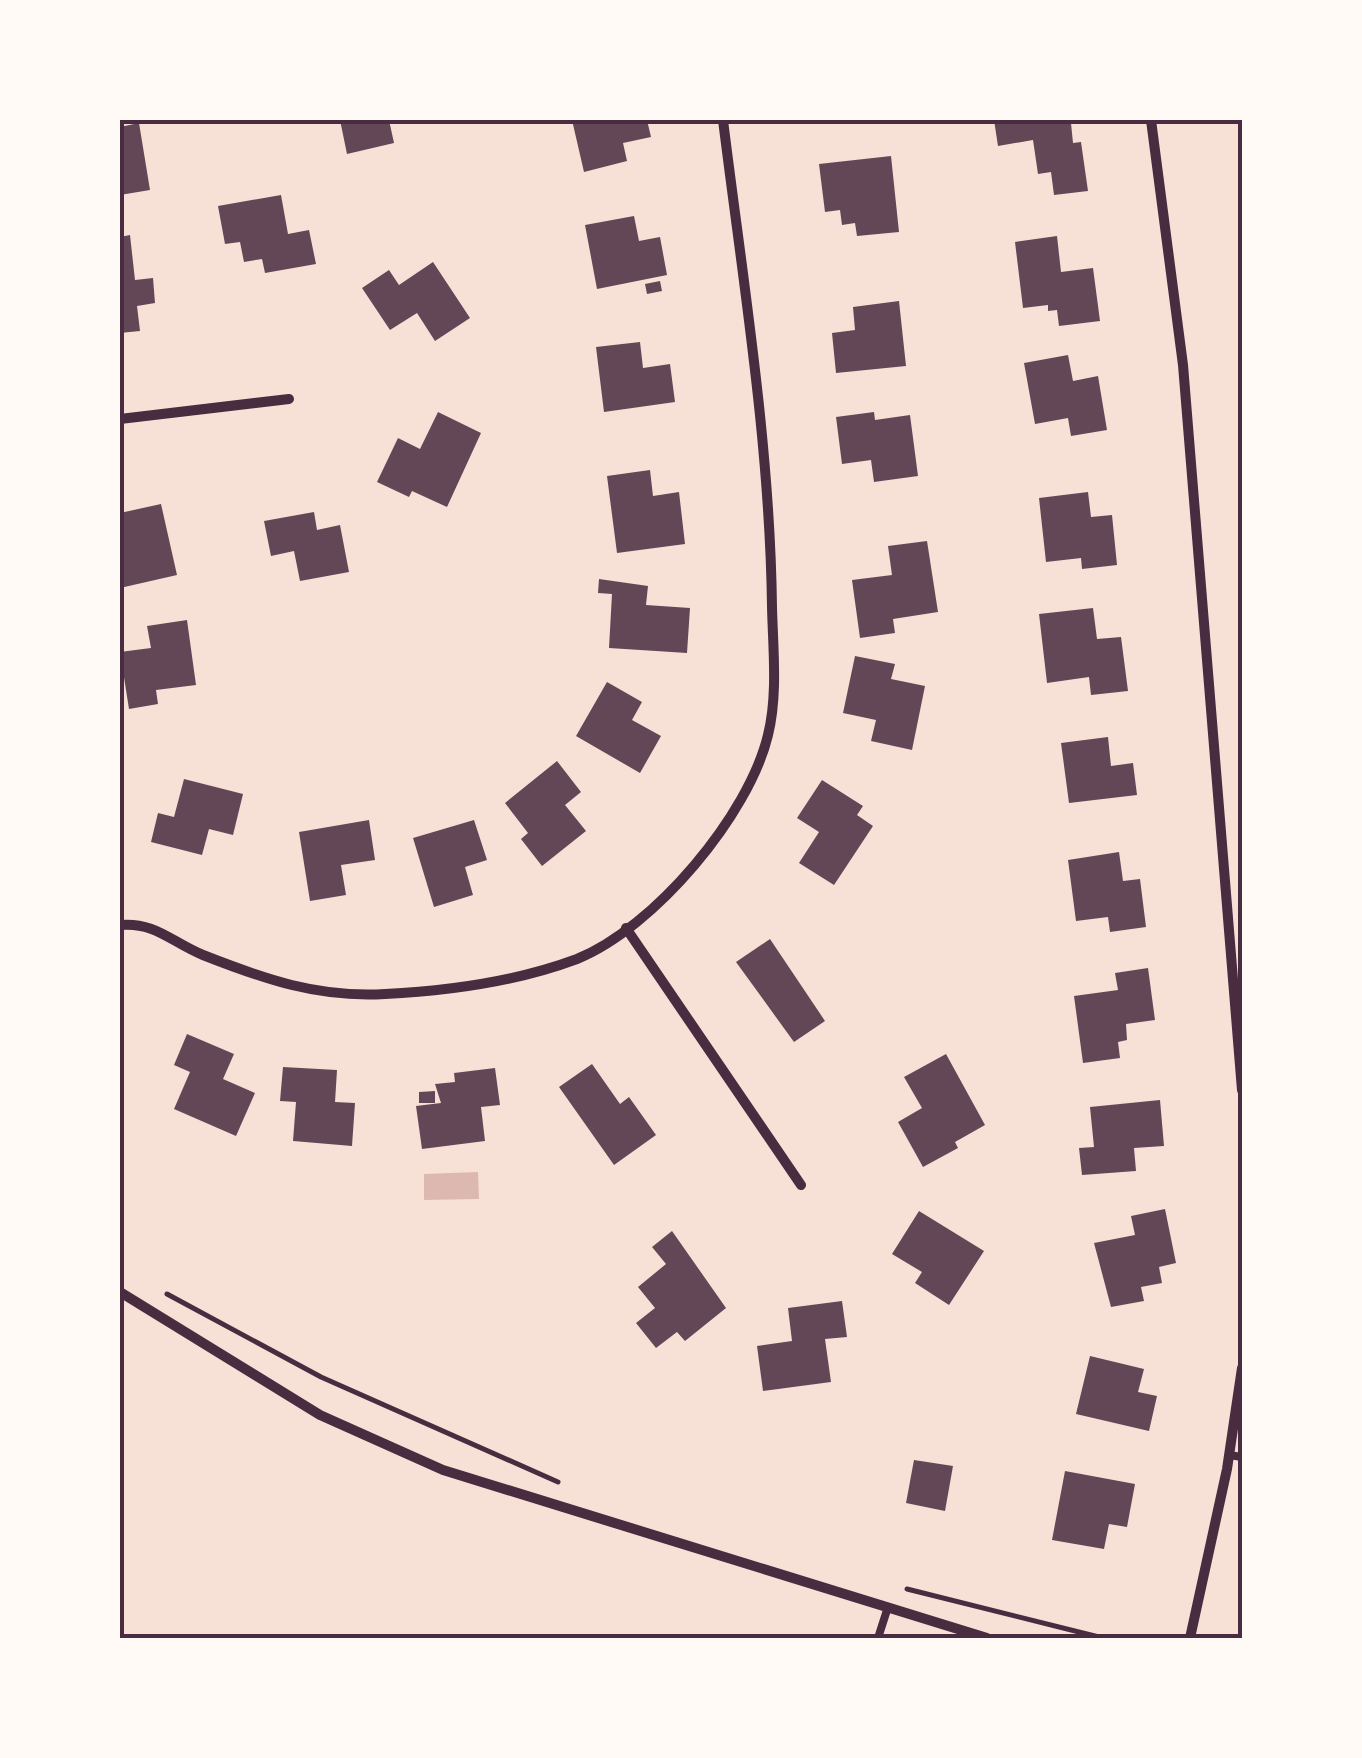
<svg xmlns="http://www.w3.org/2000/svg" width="1362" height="1758" viewBox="0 0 1362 1758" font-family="Quicksand,sans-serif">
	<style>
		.water { fill: #dcb8b0 }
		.building { fill: #644757 }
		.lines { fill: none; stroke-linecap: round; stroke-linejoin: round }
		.path { stroke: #4a2c40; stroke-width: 5 }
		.service { stroke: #4a2c40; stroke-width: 8 }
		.minor { stroke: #4a2c40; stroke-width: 10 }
		.neatline { fill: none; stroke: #4a2c40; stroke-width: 4 }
	</style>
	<rect width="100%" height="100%" fill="#f7e1d7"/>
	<path class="water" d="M478 1172 479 1199 424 1200V1174Z"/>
	<g class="building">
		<path d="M340 120H389L394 143 347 154Z"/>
		<path d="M572 120H647L651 137 623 143 627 161 584 172Z"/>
		<path d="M994 120 1071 123 1073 143 1081 142 1088 191 1054 195 1051 172 1038 174 1033 140 998 146Z"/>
		<path d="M139 123 150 190 120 195V127Z"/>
		<path d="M891 156 899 232 857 236 855 223 842 225 840 210 825 212 819 164Z"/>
		<path d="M281 195 288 234 309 230 316 264 265 273 262 259 244 262 240 242 225 244 218 206Z"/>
		<path d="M634 216 639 241 660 237 667 275 597 289 585 225Z"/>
		<path d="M130 235 135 280 153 278 155 303 137 306 140 331 120 333V237Z"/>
		<path d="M1057 236 1061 272 1093 268 1100 321 1059 326 1057 310 1048 311V305L1023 308 1015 242Z"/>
		<path d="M433 262 470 318 435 341 417 313 390 330 362 288 389 270 399 285Z"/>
		<path d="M660 281 662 291 647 294 645 284Z"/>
		<path d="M899 301 906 366 836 373 832 333 855 330 853 307Z"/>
		<path d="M640 342 643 368 670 364 675 402 604 412 596 347Z"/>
		<path d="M1068 355 1073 381 1098 376 1107 430 1071 436 1068 418 1035 424 1024 363Z"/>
		<path d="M438 412 481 433 447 507 412 491 409 497 377 482 398 438 420 449Z"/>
		<path d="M874 412 875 420 910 415 918 476 874 482 871 460 842 464 836 417Z"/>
		<path d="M650 470 653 496 679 492 685 544 617 553 607 476Z"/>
		<path d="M1088 492 1091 517 1112 515 1117 565 1082 569 1081 558 1046 562 1039 498Z"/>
		<path d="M161 504 177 575 120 588V513Z"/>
		<path d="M314 512 317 530 340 525 349 572 300 581 294 551 271 556 264 521Z"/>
		<path d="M927 541 938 612 893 619 895 633 860 638 852 580 892 575 888 546Z"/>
		<path d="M599 579 648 586 646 605 690 608 687 653 609 648 612 594 598 593Z"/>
		<path d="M1093 608 1097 639 1121 637 1128 691 1091 695 1089 677 1047 683 1039 614Z"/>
		<path d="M187 620 196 685 156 690 158 704 129 709 120 652 151 648 147 626Z"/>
		<path d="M855 656 895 664 891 679 925 686 912 750 871 741 876 720 843 713Z"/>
		<path d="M607 682 642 702 632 720 661 736 640 773 576 736Z"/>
		<path d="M1108 737 1111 766 1133 763 1137 795 1069 803 1061 743Z"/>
		<path d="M557 761 581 792 565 805 586 831 542 866 521 839 528 833 505 803Z"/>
		<path d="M184 779 243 794 233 835 209 829 202 855 151 842 158 813 174 817Z"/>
		<path d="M822 780 863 806 857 815 873 826 834 885 799 863 819 832 797 818Z"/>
		<path d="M369 820 375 860 341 865 346 895 310 901 299 832Z"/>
		<path d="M474 820 487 860 465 867 473 895 434 907 413 838Z"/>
		<path d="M1119 852 1123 881 1140 879 1146 927 1110 932 1108 917 1076 921 1068 860Z"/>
		<path d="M770 939 825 1021 794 1042 736 962Z"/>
		<path d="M1148 968 1155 1020 1126 1024 1127 1040 1118 1042 1120 1058 1083 1063 1074 996 1118 990 1115 973Z"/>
		<path d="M187 1034 234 1054 223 1079 255 1093 236 1136 174 1109 190 1072 174 1065Z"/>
		<path d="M946 1054 985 1125 955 1142 958 1148 923 1167 898 1122 922 1108 904 1077Z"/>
		<path d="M592 1064 620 1104 629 1097 656 1135 614 1165 559 1087Z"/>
		<path d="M283 1067 337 1070 335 1102 355 1103 352 1146 293 1141 296 1102 280 1101Z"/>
		<path d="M495 1068 500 1105 481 1107 485 1141 422 1149 416 1106 441 1103 435 1084 455 1082 454 1073Z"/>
		<path d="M435 1091V1103H419V1092Z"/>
		<path d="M1160 1100 1164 1146 1134 1148 1136 1171 1082 1175 1079 1148 1094 1147 1090 1107Z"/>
		<path d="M1165 1209 1176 1263 1159 1267 1162 1283 1141 1287 1144 1301 1111 1307 1094 1243 1135 1235 1131 1216Z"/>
		<path d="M919 1211 984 1251 949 1305 915 1283 922 1272 892 1254Z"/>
		<path d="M672 1231 726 1308 685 1341 677 1332 656 1348 636 1323 655 1308 638 1287 666 1264 652 1247Z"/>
		<path d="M842 1301 847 1337 825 1339 831 1382 763 1391 757 1346 792 1341 788 1308Z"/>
		<path d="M1090 1356 1144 1369 1138 1392 1157 1396 1149 1431 1076 1414Z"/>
		<path d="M914 1460 953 1466 945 1511 906 1503Z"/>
		<path d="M1065 1471 1135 1484 1127 1527 1109 1524 1104 1549 1052 1540Z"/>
	</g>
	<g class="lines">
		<g class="path">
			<path d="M167 1294 321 1377 558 1482"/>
			<path d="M907 1589 1103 1638"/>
		</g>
		<g class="service">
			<path d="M1229 1455 1242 1457"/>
			<path d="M878 1638 887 1610"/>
		</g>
		<g class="minor">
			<path d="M1151 120 1183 365 1242 1090"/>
			<path d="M120 419 289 399"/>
			<path d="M120 925C156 922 171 942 203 955 264 979 318 998 385 994 447 991 518 981 577 959 654 928 749 815 768 735 778 695 773 649 772 607 770 444 743 282 723 120"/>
			<path d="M626 928 801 1185"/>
			<path d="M120 1292 320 1415 443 1470 987 1638"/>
			<path d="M1190 1638 1227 1469 1242 1368"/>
		</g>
	</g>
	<rect width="1362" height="1758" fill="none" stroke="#fffaf5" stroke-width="245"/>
	<rect x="122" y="122" width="1118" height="1514" class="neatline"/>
</svg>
